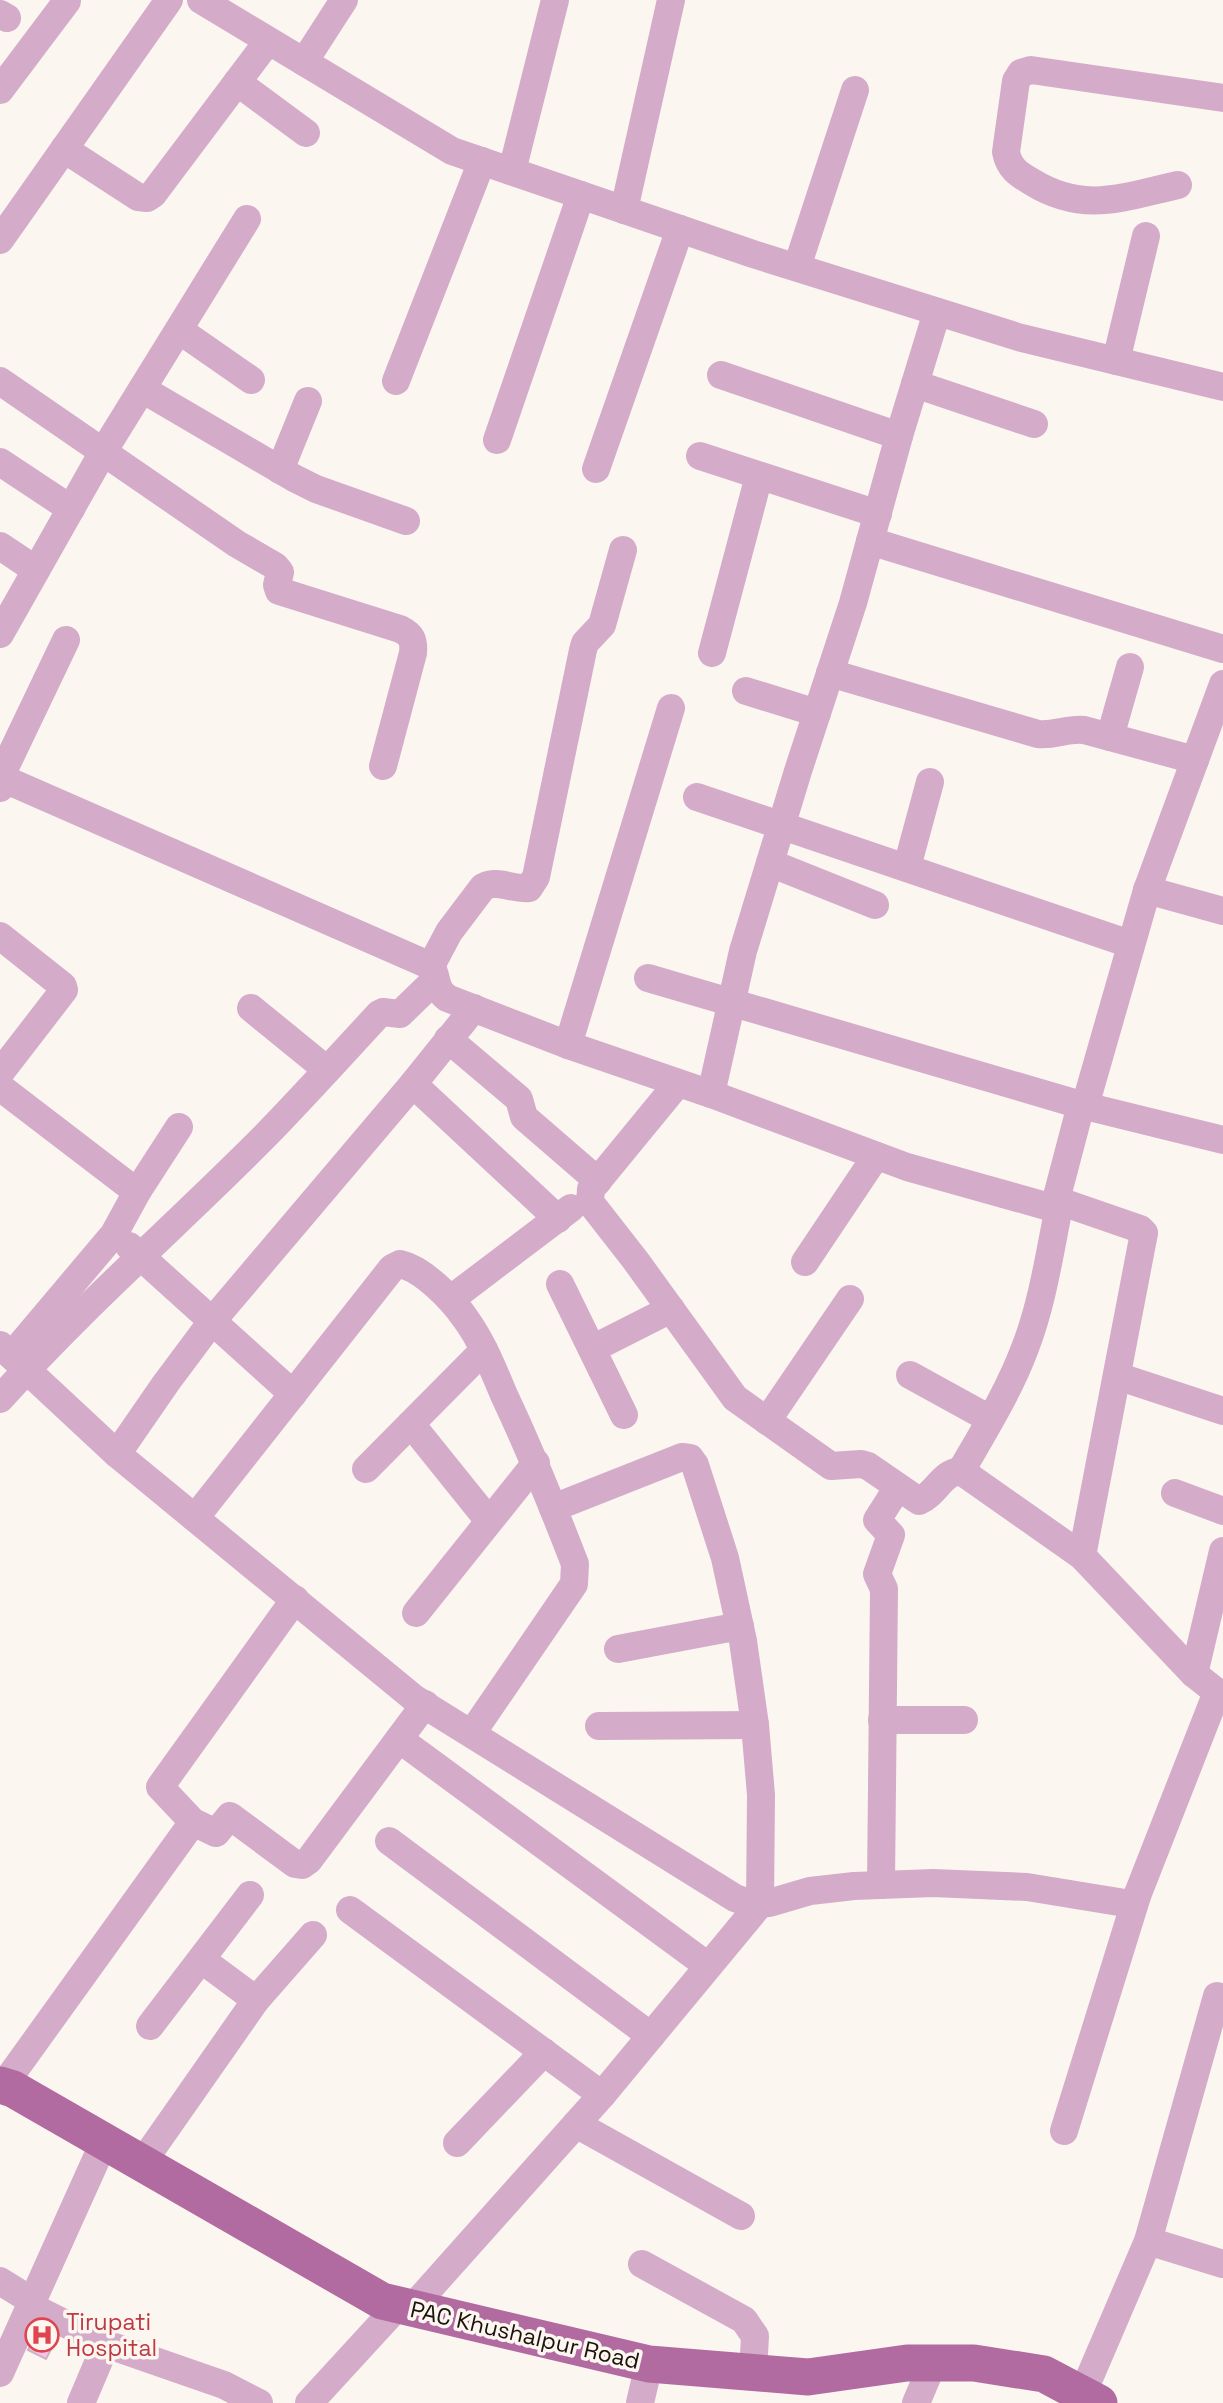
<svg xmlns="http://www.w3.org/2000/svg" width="1223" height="2403" viewBox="0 0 1223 2403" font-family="'Space Grotesk',sans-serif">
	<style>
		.building { fill: #f6c2e6; stroke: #cfb2c6; stroke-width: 2 }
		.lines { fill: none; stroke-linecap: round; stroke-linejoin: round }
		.minor { stroke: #d4acc9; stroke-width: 28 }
		.major { stroke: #b26ba1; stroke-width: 37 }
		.labels { text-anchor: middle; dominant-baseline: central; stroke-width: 7; stroke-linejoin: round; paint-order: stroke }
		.health-label { font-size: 23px; fill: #be3a42; stroke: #fcf6f1; text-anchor: start }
		.street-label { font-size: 23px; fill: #1c120b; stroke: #fcf6f1 }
	</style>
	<rect width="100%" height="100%" fill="#fcf6f1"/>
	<path class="building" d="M38 2329 57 2338 46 2359 28 2350Z"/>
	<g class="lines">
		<g class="minor">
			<path d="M201 0 452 151 753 254 1018 337 1223 387"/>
			<path d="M0 14 7 18"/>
			<path d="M304 62 344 0"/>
			<path d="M237 82 306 133"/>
			<path d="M0 90 67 1"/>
			<path d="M64 149 138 197 147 198 153 194 268 41"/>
			<path d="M512 171 555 0"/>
			<path d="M1178 185C1123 197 1084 214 1032 182 1018 174 1009 168 1006 152L1016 81 1021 73 1031 70 1223 98"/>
			<path d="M624 210 671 0"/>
			<path d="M0 240 169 0"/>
			<path d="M797 267 855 90"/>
			<path d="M179 330 251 380"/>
			<path d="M1116 361 1146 236"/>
			<path d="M721 375 899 436"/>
			<path d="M0 381 237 544 275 566 280 572 277 585 279 591 400 629C412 635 414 640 413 653L383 766"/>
			<path d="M396 381 482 161"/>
			<path d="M915 384 1034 424"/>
			<path d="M142 389 294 478 316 489 406 521"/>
			<path d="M497 440 581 195"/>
			<path d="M700 456 878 514"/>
			<path d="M0 462 71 509"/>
			<path d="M596 469 680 229"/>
			<path d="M280 470 308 401"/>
			<path d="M870 541 1223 649"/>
			<path d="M0 546 36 570"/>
			<path d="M0 634 103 452 247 219"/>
			<path d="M712 653 759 476"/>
			<path d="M830 673 1038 734C1054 736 1068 728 1084 730L1195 760"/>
			<path d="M746 691 817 713"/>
			<path d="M1110 737 1130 667"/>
			<path d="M0 778 66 640"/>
			<path d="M0 788 6 783H13L431 966C439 979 433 987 447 998L568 1045 711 1094 907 1167 1046 1206 1052 1204 1056 1200 1081 1105 1223 1140"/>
			<path d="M697 797 1130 944"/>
			<path d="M770 863 875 905"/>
			<path d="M907 867 930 782"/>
			<path d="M1147 890 1223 911"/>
			<path d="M0 936 63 986 64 990 0 1073"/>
			<path d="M431 966 449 932 483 887C499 879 512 890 529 888L536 877 583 650 585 643 602 625 623 550"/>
			<path d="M648 978 1081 1105"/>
			<path d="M251 1008 327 1070"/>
			<path d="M448 1039 519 1099 524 1117 598 1181"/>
			<path d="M568 1045 671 708"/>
			<path d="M678 1083 591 1189 590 1202 636 1261 735 1398 831 1466 861 1464 868 1466 919 1501C936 1494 942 1472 961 1471L1082 1556 1194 1674 1217 1692 1223 1694"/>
			<path d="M413 1084 558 1219"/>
			<path d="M0 1087 137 1192"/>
			<path d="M711 1094 743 951 798 771 853 603 899 436 937 312"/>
			<path d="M1085 1106 1147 890 1223 684"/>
			<path d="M1056 1200 1140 1229 1144 1233 1082 1556"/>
			<path d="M129 1246 293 1394"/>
			<path d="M805 1262 876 1156"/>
			<path d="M560 1284 624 1415"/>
			<path d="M451 1299 571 1208"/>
			<path d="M0 1345 117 1454 415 1699 735 1898 752 1904 769 1903 810 1891 854 1886 933 1883 1027 1887 1131 1904 1137 1896 1217 1692"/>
			<path d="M592 1349 671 1309"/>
			<path d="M12 1355 114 1234 137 1192 179 1127"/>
			<path d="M910 1375 990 1419"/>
			<path d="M1117 1376 1223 1411"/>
			<path d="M0 1399C83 1306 178 1224 266 1135 304 1096 341 1055 379 1014L383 1012 400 1014 435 980"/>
			<path d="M767 1421 850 1299"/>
			<path d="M411 1424 489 1521"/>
			<path d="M117 1454 166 1383 213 1320 413 1084 474 1008"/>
			<path d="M366 1469 484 1350"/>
			<path d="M961 1471C984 1431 1009 1391 1025 1348 1043 1302 1050 1250 1060 1202"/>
			<path d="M1175 1493 1223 1511"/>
			<path d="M195 1518 392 1268 400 1264C423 1269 452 1299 465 1318 482 1341 493 1369 504 1395 530 1450 553 1507 575 1564L574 1584 472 1733"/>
			<path d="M295 1599 160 1787 193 1822 216 1833 230 1816 295 1864 302 1865 309 1860 425 1704"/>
			<path d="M416 1613 536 1463"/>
			<path d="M618 1649 740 1626"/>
			<path d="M1194 1674 1223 1551"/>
			<path d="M882 1720H964"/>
			<path d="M599 1726 755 1725"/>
			<path d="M399 1739 708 1966"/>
			<path d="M389 1841 651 2036"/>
			<path d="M881 1885 884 1589 877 1574 891 1535 877 1520 898 1487"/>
			<path d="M350 1910 602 2095"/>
			<path d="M202 1960 256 2000"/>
			<path d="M150 2026 250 1895"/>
			<path d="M3 2086 193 1822"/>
			<path d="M576 2124 741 2216"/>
			<path d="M1064 2131 1137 1896"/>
			<path d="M457 2143 544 2052"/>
			<path d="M142 2163 256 2000 313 1935"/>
			<path d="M1148 2241 1223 2264"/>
			<path d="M642 2264 744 2320 755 2336 753 2373"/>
			<path d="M0 2281 32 2301"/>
			<path d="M30 2306 106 2344 224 2385 259 2403"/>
			<path d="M412 2308 602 2095 760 1904 761 1795 755 1725 743 1641 725 1558 695 1465 690 1458 682 1457 553 1508"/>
			<path d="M0 2373 104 2142"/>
			<path d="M1082 2395 1148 2241 1217 1996"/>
			<path d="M81 2403 106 2344"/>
			<path d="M309 2403 399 2305"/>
			<path d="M640 2403 649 2364"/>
			<path d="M916 2403 933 2363"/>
		</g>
		<path class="major" d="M0 2085 13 2089 382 2301 649 2364 808 2377 907 2363H974L1044 2374 1099 2403"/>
	</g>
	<defs>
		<symbol id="hospital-ring" viewBox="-11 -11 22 22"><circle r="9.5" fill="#fcf6f1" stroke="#e0444e" stroke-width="1.5"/><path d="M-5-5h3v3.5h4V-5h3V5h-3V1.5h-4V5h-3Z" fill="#e0444e"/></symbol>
	</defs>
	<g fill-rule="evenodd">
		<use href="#hospital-ring" x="23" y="2316" width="38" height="38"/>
	</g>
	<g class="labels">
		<g class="health-label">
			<text x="66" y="2322">Tirupati<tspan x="66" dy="26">Hospital</tspan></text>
		</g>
		<g class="street-label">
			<text transform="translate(525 2335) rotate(13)">PAC Khushalpur Road</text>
		</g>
	</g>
</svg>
